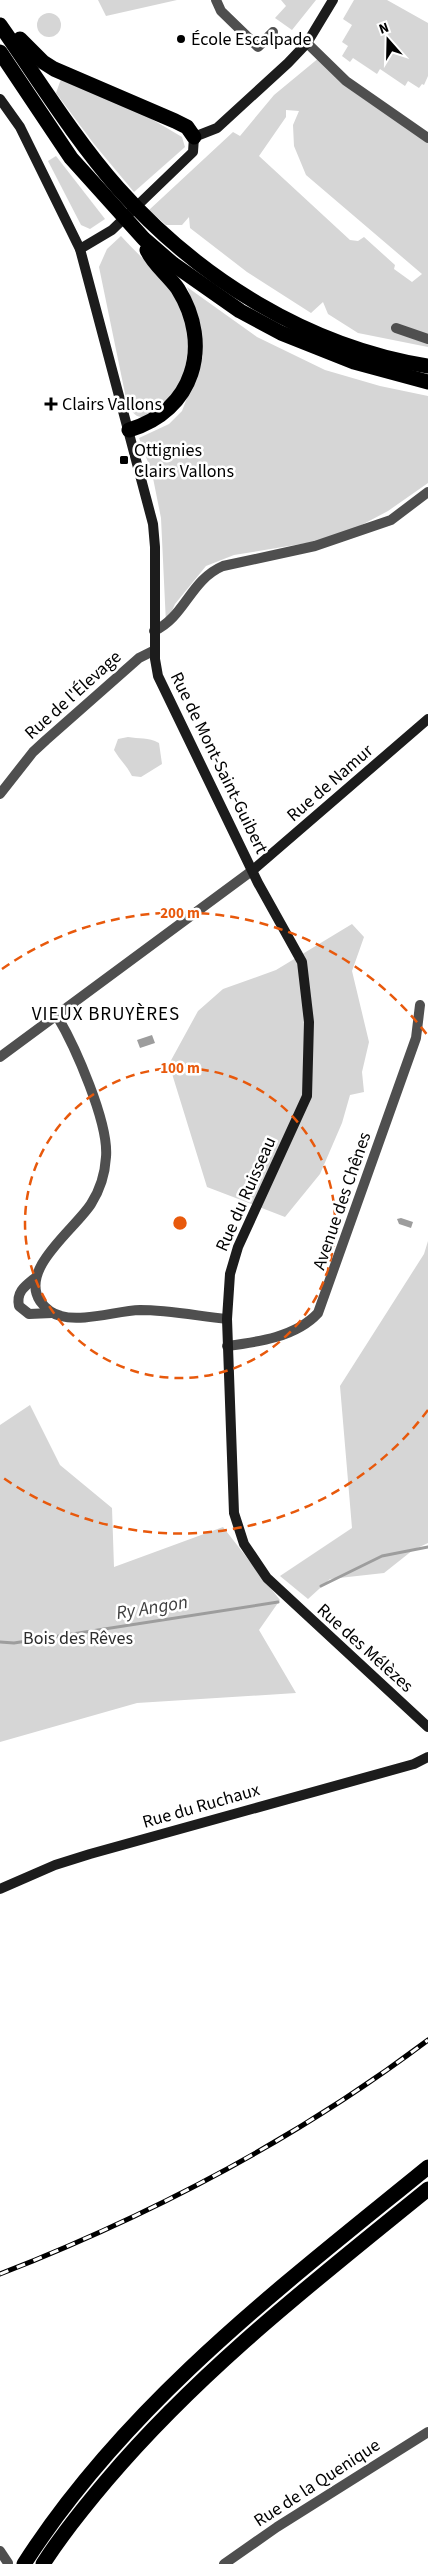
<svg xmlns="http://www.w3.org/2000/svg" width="428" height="2564" viewBox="0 0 428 2564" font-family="'Source Sans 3',sans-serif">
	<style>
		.green { fill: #d6d6d6; fill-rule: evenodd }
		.water { fill: #9d9d9d }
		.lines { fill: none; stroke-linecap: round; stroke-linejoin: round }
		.stream { stroke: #9d9d9d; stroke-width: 3 }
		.street { stroke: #4f4f4f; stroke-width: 10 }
		.secondary { stroke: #1c1c1c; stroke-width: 10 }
		.highway { stroke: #000; stroke-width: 15 }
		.rail-casing { stroke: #000; stroke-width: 5 }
		.rail { stroke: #fff; stroke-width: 3; stroke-dasharray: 9; stroke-linecap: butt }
		.ring { fill: none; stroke: #e8590c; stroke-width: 2.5; stroke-dasharray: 9 6 }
		.poi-dot { fill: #000; stroke: #fff; stroke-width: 2 }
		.labels { text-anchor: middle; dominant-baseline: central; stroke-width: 5; stroke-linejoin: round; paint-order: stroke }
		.poi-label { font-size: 18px; fill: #000; stroke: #fff; text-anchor: start }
		.street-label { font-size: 18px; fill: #000; stroke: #fff }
		.park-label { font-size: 18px; fill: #2d2d2d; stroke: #fff }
		.neighbourhood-label { font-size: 19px; letter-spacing: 1px; fill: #000; stroke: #fff }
		.water-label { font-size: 19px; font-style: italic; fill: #3e3e3e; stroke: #fff }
		.centre { fill: #e8590c; stroke: #fff; stroke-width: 2.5 }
		.ring-label { font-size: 15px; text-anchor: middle; font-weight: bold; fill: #e8590c; stroke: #fff; stroke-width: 5; stroke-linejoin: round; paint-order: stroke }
	</style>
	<rect width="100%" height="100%" fill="#fff"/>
	<g class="green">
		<path d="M98 0H177L106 16Z"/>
		<path d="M281 0H316L292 30 275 18 286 6Z"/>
		<path d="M354 0H387L428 23V76L424 85 422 84 419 88 408 81 405 86 380 69 377 74 353 58 350 62 342 56 348 46 342 42 352 25 343 19Z"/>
		<circle cx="49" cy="25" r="12"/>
		<path d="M320 57 354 92 428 143V347L358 333 328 314 323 302 311 313 247 272 190 228 189 217 182 225H166L149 210 233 132 240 136 274 95ZM286 110 299 111 293 125 294 146 306 175 422 274 412 282 394 269 395 265 364 237 358 241 350 240 259 156 286 117Z"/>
		<path d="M61 79 143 114 182 137 185 147 134 192 94 144 56 93Z"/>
		<path d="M56 156 105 219 90 229 81 225 48 161Z"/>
		<path d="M121 236C141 258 169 281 181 309 189 328 189 349 185 369 182 385 156 424 137 416 134 414 131 410 128 408L99 267 107 249Z"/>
		<path d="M187 287 257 337 325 370 380 386 428 396V483L388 511 354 529 313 542 234 555 206 566 175 604 166 624 161 518 152 473 139 438 169 424 182 411 203 356 199 319Z"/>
		<path d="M128 737C139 739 148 737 159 743L162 764 141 777 132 776C127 766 120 760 114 750L118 739Z"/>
		<path d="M352 924 364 937 352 971 369 1042 362 1072 364 1092 350 1095 342 1123 320 1174 285 1217 207 1187 169 1064 198 1011 223 989 276 970Z"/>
		<path d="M428 1241V1543L413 1550 384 1573 330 1579 308 1599 280 1576 352 1528 340 1386 424 1254Z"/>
		<path d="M30 1405 60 1465 112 1508 114 1567 223 1527 280 1600 259 1630 296 1693 137 1703 0 1742V1425Z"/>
	</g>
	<g class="water">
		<path d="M152 1035 155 1043 140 1048 137 1040Z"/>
		<path d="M401 1218 413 1222 411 1228 399 1224 397 1219Z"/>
	</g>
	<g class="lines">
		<g class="stream">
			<path d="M321 1586 382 1556 428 1547"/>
			<path d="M0 1642 14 1643 278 1602"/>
		</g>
		<g class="street">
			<path d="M216 0 221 11 258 47 273 32"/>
			<path d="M307 43 346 81 428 138"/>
			<path d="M396 328 428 339"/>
			<path d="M154 631C185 617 190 580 223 566L315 546 391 520 428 492"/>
			<path d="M0 794 33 752 46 740 139 658 155 650"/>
			<path d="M57 1016C75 1046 109 1123 106 1157 105 1174 100 1190 91 1204 75 1229 19 1269 40 1301 45 1308 52 1314 61 1316 82 1322 117 1311 140 1310 168 1310 198 1316 227 1319"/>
			<path d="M0 1057 253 870"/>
			<path d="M35 1278C25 1286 16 1292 19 1306L29 1314 52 1313"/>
			<path d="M227 1346C258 1342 296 1337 318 1313L416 1038 420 1005"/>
			<path d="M0 2551 8 2563"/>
			<path d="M224 2564 277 2527 428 2432"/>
		</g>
		<g class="secondary">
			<path d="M0 99 20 127 80 249 153 524 155 547V659L158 676 258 883 302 962 309 1022 307 1096 238 1247 230 1274 227 1319 234 1513 244 1544 267 1578 428 1727"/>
			<path d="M80 249 112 230 193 152 194 137 217 128 288 63 307 43 333 0"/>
			<path d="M253 870 428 719"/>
			<path d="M0 1889 55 1865 90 1854 414 1764 428 1757"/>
		</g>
		<g class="highway">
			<path d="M0 25C38 79 74 138 118 188 198 278 308 347 428 366"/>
			<path d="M20 39 43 62 54 69 175 121 187 127 194 137"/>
			<path d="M0 52 71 158 144 239 173 264 240 311 281 333 354 362 428 382"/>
			<path d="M129 430C194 411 213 345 178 289 169 276 153 264 147 250"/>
			<path d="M24 2564C127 2403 282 2286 428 2167"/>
			<path d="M43 2564C62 2534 85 2506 107 2480 201 2369 316 2280 428 2189"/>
		</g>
		<defs>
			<path id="rail" d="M0 2274C151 2215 298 2138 428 2040"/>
		</defs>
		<use href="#rail" class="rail-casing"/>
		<use href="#rail" class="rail"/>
	</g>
	<g class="ring">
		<circle cx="180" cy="1223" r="155"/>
		<path d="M428 1410A310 310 0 0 1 2 1477M2 969A310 310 0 0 1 428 1036"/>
	</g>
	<g class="poi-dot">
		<circle cx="181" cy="39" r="5"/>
		<path d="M48.5 396.5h5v5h5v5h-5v5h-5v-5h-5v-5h5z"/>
		<rect x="119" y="455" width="10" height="10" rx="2.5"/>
	</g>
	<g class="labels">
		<g class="poi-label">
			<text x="191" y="39">École Escalpade</text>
			<text x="62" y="404">Clairs Vallons</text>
			<text x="134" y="450">Ottignies<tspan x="134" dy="21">Clairs Vallons</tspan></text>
		</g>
		<g class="street-label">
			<text transform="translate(73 695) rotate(-42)">Rue de l'Élevage</text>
			<text transform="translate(219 763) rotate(64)">Rue de Mont-Saint-Guibert</text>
			<text transform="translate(330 783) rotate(-41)">Rue de Namur</text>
			<text transform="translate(246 1194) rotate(-66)">Rue du Ruisseau</text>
			<text transform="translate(342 1201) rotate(-71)">Avenue des Chênes</text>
			<text transform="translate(365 1648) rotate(42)">Rue des Mélèzes</text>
			<text transform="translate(201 1806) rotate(-16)">Rue du Ruchaux</text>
			<text transform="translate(317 2483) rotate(-33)">Rue de la Quenique</text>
		</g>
		<g class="park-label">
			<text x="78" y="1638">Bois des Rêves</text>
		</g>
		<g class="neighbourhood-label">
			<text x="106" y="1014">VIEUX BRUYÈRES</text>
		</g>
		<g class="water-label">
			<text transform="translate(152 1608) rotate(-9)">Ry Angon</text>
		</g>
	</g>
	<circle cx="180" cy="1223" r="8" class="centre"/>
	<g class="ring-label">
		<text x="180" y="918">200 m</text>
		<text x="180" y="1073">100 m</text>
	</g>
	<g transform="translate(388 40) rotate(340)" stroke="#ffffff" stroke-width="4" paint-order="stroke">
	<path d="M0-4L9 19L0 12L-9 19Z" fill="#000000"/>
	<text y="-8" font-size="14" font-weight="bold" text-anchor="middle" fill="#000000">N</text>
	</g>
</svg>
